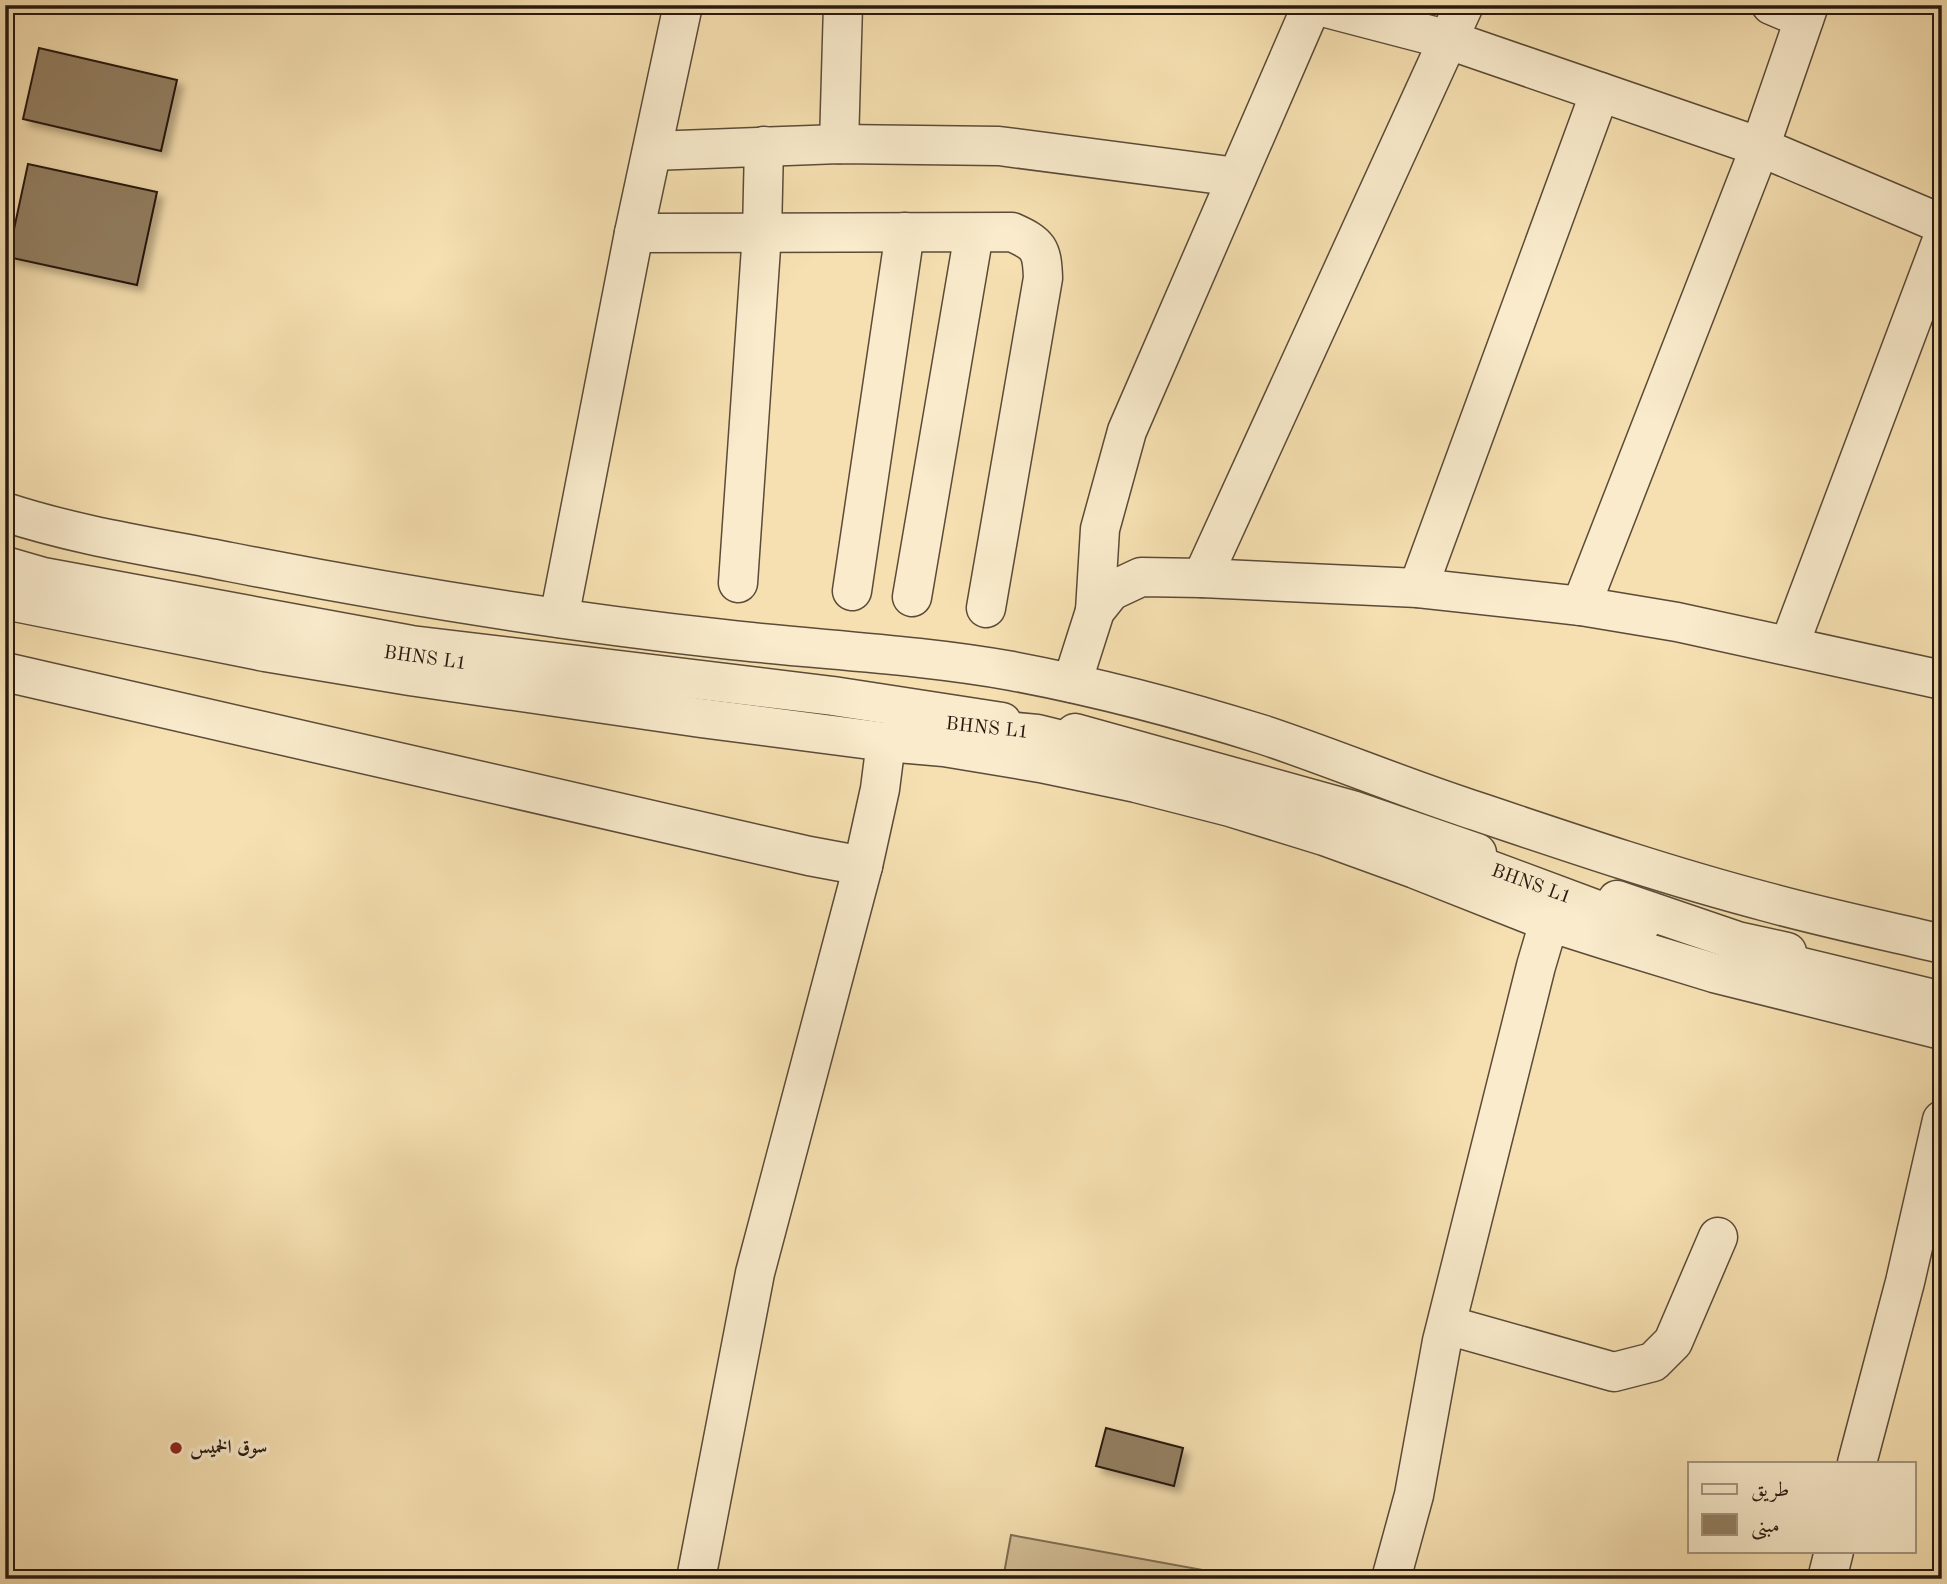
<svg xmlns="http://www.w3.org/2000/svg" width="1947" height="1584" viewBox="0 0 1947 1584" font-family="'Old Standard TT',Amiri,serif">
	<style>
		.green { fill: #d3be96; stroke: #7d6c53; stroke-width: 2 }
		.building { fill: #938064; stroke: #271910; stroke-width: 2; filter: url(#shadow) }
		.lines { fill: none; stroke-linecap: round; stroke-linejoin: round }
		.minor-casing { stroke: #5b4b38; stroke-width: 41 }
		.minor { stroke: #f9ebcc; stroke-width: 38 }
		.poi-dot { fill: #8f2418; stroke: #f9ebcc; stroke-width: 2.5 }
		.labels { text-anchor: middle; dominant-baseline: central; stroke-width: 7; stroke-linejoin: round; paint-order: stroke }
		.street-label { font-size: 19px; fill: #271910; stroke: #f9ebcc }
		.poi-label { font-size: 19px; font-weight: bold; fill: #271910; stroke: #f9ebcc; text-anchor: start }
	</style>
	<defs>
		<filter id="shadow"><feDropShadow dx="6" dy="6" stdDeviation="3.5" flood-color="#0004"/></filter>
	</defs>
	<rect width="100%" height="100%" fill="#f6e0b1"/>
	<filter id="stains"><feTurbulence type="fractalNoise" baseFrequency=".00286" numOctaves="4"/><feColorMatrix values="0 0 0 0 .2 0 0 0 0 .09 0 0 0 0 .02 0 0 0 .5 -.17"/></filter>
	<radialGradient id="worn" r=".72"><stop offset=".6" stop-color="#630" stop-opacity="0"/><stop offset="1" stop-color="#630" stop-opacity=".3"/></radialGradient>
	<path class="green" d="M1011 1535 1247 1578V1579H1003Z"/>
	<g class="building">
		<path d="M39 48 177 80 161 151 23 119Z"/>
		<path d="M28 164 157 192 137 285 8 257Z"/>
		<path d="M1106 1428 1183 1448 1174 1486 1096 1466Z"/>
	</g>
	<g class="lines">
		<defs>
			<g id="minor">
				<path d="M1315 5 1449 40 1760 147 1942 224"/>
				<path d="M1771 5 1804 19"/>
				<path d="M839 144 843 5"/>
				<path d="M652 151 839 144 999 146 1237 177"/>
				<path d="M634 233 1012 232C1039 244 1042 249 1043 278L986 608"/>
				<path d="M5 512C78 536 154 547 230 562 393 594 558 621 723 639 819 650 917 654 1012 671 1097 687 1181 709 1264 735 1330 757 1395 784 1461 806 1562 840 1664 875 1767 902 1825 918 1883 930 1942 944"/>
				<path d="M5 566 43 577 411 645 833 696 1002 722"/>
				<path d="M1202 578 1464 5"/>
				<path d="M738 583 762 233 764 146"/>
				<path d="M1418 588 1600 92"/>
				<path d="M852 591 905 232"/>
				<path d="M912 597 974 233"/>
				<path d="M5 600 265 652 410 676 701 718 886 742 944 747 1040 763 1136 783 1230 807 1324 836 1415 869 1549 922 1609 941 1714 973 1942 1030"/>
				<path d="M1581 606 1760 147 1809 5"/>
				<path d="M1095 611 1100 529 1127 431 1312 5"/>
				<path d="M559 618 634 233 683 5"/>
				<path d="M1789 646 1942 240"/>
				<path d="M5 672 809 856 863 866"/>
				<path d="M1072 683 1095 611 1111 591 1141 577 1202 578 1418 588 1581 606 1677 622 1942 680"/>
				<path d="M975 728 1037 734 1098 749"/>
				<path d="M1075 733 1352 810 1477 853"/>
				<path d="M1447 854 1611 915 1641 924"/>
				<path d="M1617 900 1737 941 1787 952"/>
				<path d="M1756 956 1942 1001"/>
				<path d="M1447 1325 1614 1372 1653 1362 1673 1342 1718 1237"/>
				<path d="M1857 1463 1905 1282 1942 1120"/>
				<path d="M696 1579 755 1273 863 866 880 789 886 742"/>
				<path d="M1391 1579 1414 1495 1442 1341 1536 966 1549 922"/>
				<path d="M1827 1579 1834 1551"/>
			</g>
		</defs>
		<use href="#minor" class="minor-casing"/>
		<use href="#minor" class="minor"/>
	</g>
	<circle class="poi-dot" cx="176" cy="1448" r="7"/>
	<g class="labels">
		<g class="street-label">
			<text transform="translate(425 659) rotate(8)">BHNS L1</text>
			<text transform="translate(987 729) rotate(6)">BHNS L1</text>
			<text transform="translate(1531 885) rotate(20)">BHNS L1</text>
		</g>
		<g class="poi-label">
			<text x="190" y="1448">سوق الخميس</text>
		</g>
	</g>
	<rect width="1947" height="1584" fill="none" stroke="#f6e0b1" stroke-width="28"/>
	<rect x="7" y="7" width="1933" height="1570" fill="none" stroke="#271910" stroke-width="3.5"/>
	<rect x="14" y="14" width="1919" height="1556" fill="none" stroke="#271910" stroke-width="2"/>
	<rect x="1688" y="1462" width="228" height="91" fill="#f9ebcc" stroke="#a59781" stroke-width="2"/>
	<rect x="1702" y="1484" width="35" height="10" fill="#f9ebcc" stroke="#a59781" stroke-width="2"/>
	<text x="1751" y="1496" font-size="21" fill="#271910">طريق</text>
	<rect x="1702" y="1514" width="35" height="21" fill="#938064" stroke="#a59781" stroke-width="2"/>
	<text x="1751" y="1532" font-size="21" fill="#271910">مبنى</text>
	<rect width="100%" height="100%" filter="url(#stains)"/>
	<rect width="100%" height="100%" fill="url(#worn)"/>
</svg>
